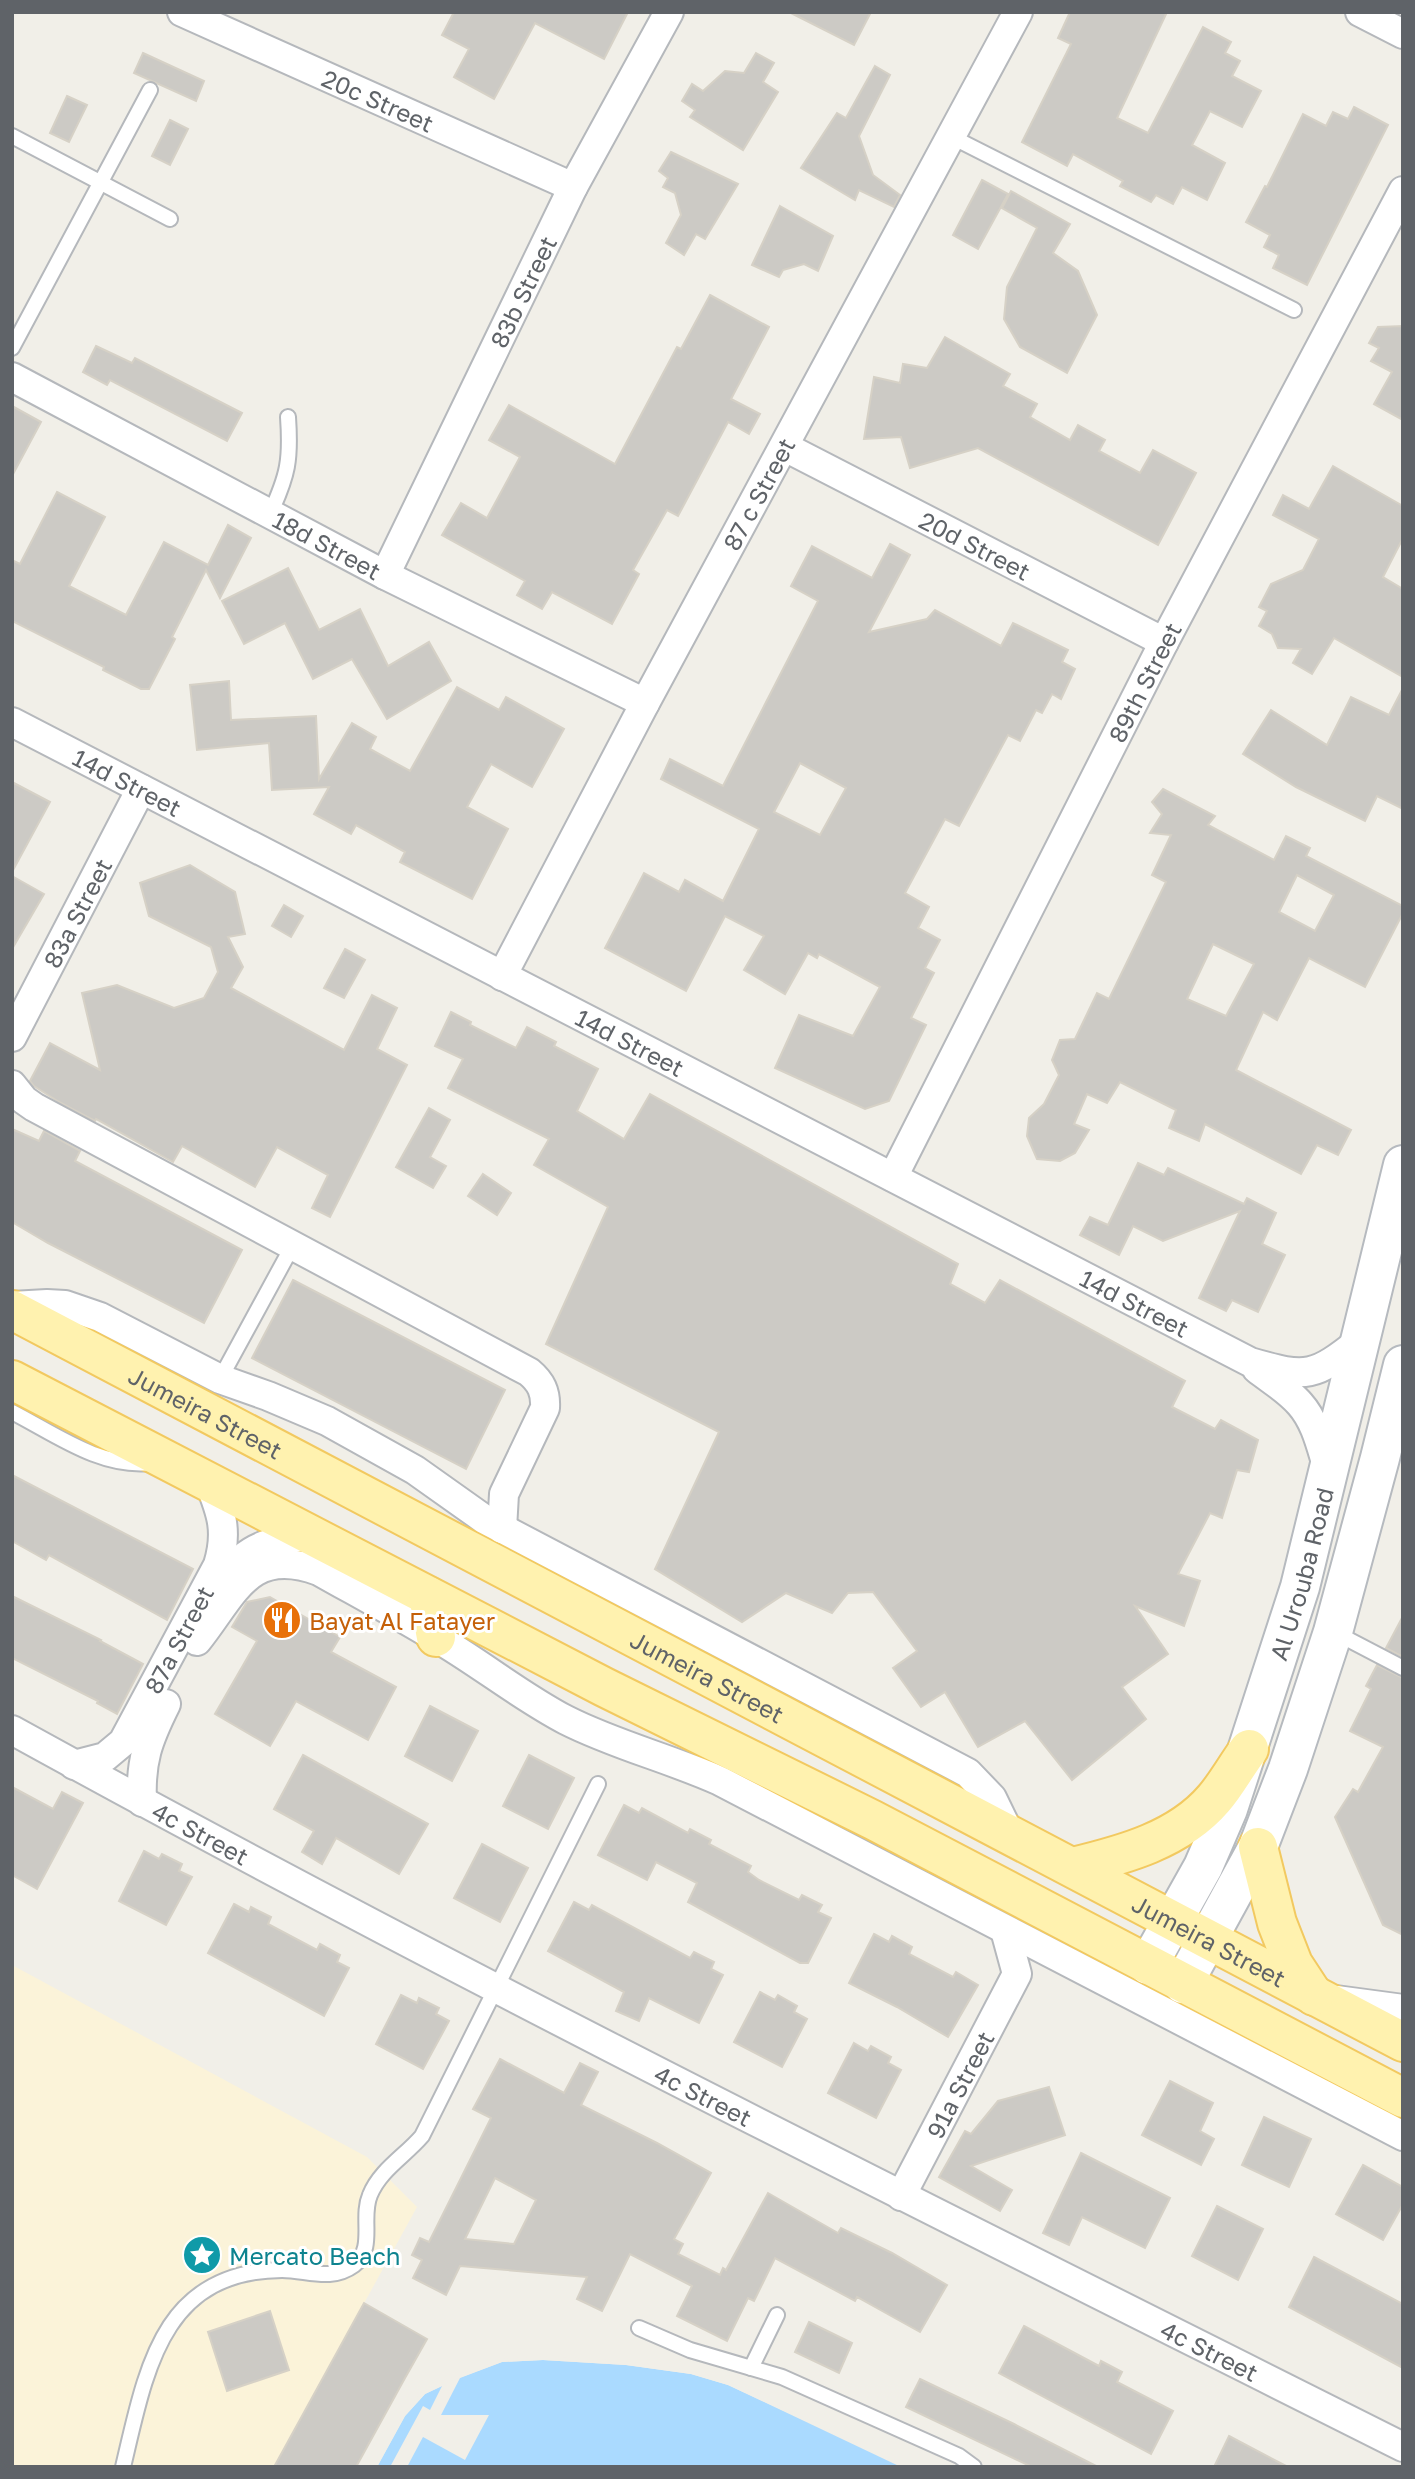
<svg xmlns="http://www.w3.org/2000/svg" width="1415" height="2479" viewBox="0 0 1415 2479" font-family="'Golos Text',sans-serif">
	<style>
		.sand { fill: #fbf3d9 }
		.water { fill: #aadaff }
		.pier { fill: #f1efe8 }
		.building { fill: #cccac5; stroke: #d6d1c6; stroke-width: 2; fill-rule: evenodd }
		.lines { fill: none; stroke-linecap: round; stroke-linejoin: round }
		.lane-casing { stroke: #b5b8bc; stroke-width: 18 }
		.street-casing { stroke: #b5b8bc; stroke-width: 32 }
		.secondary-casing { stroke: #b6babf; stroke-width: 42 }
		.primary-casing { stroke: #f2c960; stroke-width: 42 }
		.lane { stroke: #fff; stroke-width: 14 }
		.street { stroke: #fff; stroke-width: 28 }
		.secondary { stroke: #fff; stroke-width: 38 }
		.primary { stroke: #fff2af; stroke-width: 38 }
		.labels { text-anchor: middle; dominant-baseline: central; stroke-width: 6; stroke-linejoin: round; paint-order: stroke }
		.street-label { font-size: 24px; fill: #5f6368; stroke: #fff }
		.food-label { font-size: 24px; fill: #c56008; stroke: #fff; text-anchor: start }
		.culture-label { font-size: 24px; fill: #0d838f; stroke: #fff; text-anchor: start }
	</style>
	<rect width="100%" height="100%" fill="#f1efe8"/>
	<path class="sand" d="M12 1965 367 2157 417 2207 274 2467H12Z"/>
	<path class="water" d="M543 2360 626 2365 691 2374 728 2385 901 2467H377L405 2416 425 2394 459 2378 502 2362Z"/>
	<path class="pier" d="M543 2356 626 2361 692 2370 729 2382 903 2464 905 2467 728 2385 691 2374 626 2365 543 2360 502 2362 460 2378 441 2415H489L465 2460 423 2437 407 2467H390L423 2406 430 2410 442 2386 425 2394 405 2416 377 2467H373L402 2414 423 2391 458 2375 501 2359Z"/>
	<g class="building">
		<path d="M454 12H628L604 59 535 23 494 99 454 77 469 49 442 35Z"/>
		<path d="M789 12H871L854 45Z"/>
		<path d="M1070 12H1167L1117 118 1148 133 1203 27 1231 42 1225 53 1240 61 1232 76 1261 91 1242 127 1210 111 1192 145 1225 163 1207 200 1182 187 1173 204 1156 195 1151 202 1120 186 1123 181 1073 154 1067 166 1022 142 1071 44 1058 38Z"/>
		<path d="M143 53 204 81 196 101 134 73Z"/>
		<path d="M756 53 774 63 763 82 778 92 743 150 690 117 695 110 682 101 692 84 703 91 725 71 744 73Z"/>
		<path d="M875 66 890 75 859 136 873 175 900 195 894 207 859 190 855 200 801 168 837 113 846 118Z"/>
		<path d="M67 96 87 105 69 142 50 133Z"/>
		<path d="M1354 107 1388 125 1307 285 1273 268 1279 255 1264 247 1270 235 1246 222 1265 186 1267 187 1303 114 1326 126 1333 112 1348 119Z"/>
		<path d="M170 120 188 129 170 165 152 156Z"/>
		<path d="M671 152 738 184 705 239 696 234 684 255 666 243 681 215 675 193 663 187 668 178 659 171Z"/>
		<path d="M982 180 1008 194 978 249 953 235Z"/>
		<path d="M1011 191 1070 224 1053 253 1078 271 1097 315 1067 373 1020 347 1004 319 1007 287 1037 228 1002 208Z"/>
		<path d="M780 206 833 236 818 271 804 264 783 270 779 277 752 265Z"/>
		<path d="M710 295 769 327 731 399 760 414 749 434 728 422 678 516 667 510 633 570 639 574 612 624 552 592 542 609 517 595 525 581 442 535 461 503 487 518 520 457 489 440 509 405 615 464 677 347 681 349Z"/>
		<path d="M1403 326 1402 351 1403 420 1374 404 1392 372 1371 361 1379 348 1369 343 1378 327Z"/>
		<path d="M945 337 1010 374 1003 386 1037 404 1030 417 1070 440 1078 425 1105 440 1099 451 1140 473 1153 450 1196 473 1158 545 978 448 910 468 901 437 864 439 874 377 900 383 903 364 927 368Z"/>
		<path d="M96 346 132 363 135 358 242 413 227 441 110 380 107 385 83 372Z"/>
		<path d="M12 406 41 422 12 476Z"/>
		<path d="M1333 466 1403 506V538L1383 577 1403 589V677L1334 638 1312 674 1293 663 1301 649 1278 648 1272 634 1259 626 1267 611 1259 607 1271 584 1303 570 1319 539 1273 515 1283 495 1309 509Z"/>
		<path d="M57 492 105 517 69 586 126 615 164 542 208 565 228 525 251 538 220 598 206 570 172 637 175 639 149 689H141L103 670 104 667 12 621V560L20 564Z"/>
		<path d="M890 544 910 555 869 632 927 619 935 610 1001 646 1013 623 1068 650 1062 662 1075 669 1061 699 1052 694 1042 713 1036 710 1020 741 1008 735 959 826 945 819 905 893 929 907 918 928 940 940 925 968 934 973 911 1018 926 1025 889 1101 865 1109 775 1068 799 1015 853 1036 880 987 819 954 817 958 808 953 785 994 744 970 764 936 725 916 686 991 605 948 644 873 679 892 685 880 723 901 759 829 661 779 670 759 723 786 818 601 791 586 812 546 872 578ZM800 763 846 788 820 835 774 812Z"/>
		<path d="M288 568 319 630 360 609 388 666 429 642 451 681 387 719 352 659 313 679 285 623 244 644 222 601Z"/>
		<path d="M229 681 231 720 316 716 319 779 352 723 376 737 370 749 410 771 457 687 499 710 506 697 564 729 532 787 491 764 467 807 508 829 472 899 400 862 405 852 356 825 351 834 314 814 329 787 272 790 269 743 197 750 190 685Z"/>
		<path d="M1403 688V809L1377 796 1365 821 1296 787 1243 754 1271 710 1327 745 1351 697 1389 715Z"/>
		<path d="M12 782 50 802 12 872Z"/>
		<path d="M1163 789 1215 816 1208 825 1274 860 1286 836 1310 848 1306 856 1403 906V913L1365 987 1309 958 1277 1020 1263 1012 1236 1070 1351 1130 1338 1155 1317 1145 1301 1174 1205 1124 1199 1141 1169 1128 1176 1110 1120 1082 1107 1103 1087 1094 1074 1124 1089 1130 1075 1153 1060 1161 1037 1159 1027 1136 1029 1118 1044 1104 1059 1075 1052 1060 1060 1040 1075 1039 1097 993 1109 999 1166 882 1152 875 1171 835 1150 833 1162 814 1152 802ZM1297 875 1334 895 1315 931 1279 912ZM1213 944 1254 964 1226 1016 1187 999Z"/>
		<path d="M190 865 235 892 245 934 228 937 243 967 231 988 344 1050 372 995 397 1008 377 1049 407 1065 330 1217 312 1208 328 1175 277 1147 255 1187 182 1146 173 1162 96 1119 95 1121 59 1102 34 1086 30 1081 50 1043 100 1070 82 993 117 985 174 1008 204 998 218 972 211 947 149 916 140 883Z"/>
		<path d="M12 876 44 894 12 949Z"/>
		<path d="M284 905 303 916 291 937 272 926Z"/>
		<path d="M345 949 365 960 344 998 324 988Z"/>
		<path d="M451 1012 471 1022 470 1025 516 1048 527 1027 556 1042 554 1046 598 1069 577 1111 624 1139 650 1094 958 1264 950 1284 985 1303 1000 1280 1185 1381 1172 1407 1215 1429 1221 1420 1258 1440 1249 1472 1237 1470 1222 1518 1210 1513 1178 1574 1200 1581 1184 1626 1135 1606 1168 1654 1122 1687 1146 1719 1072 1780 1025 1721 978 1747 945 1692 921 1707 893 1668 917 1651 873 1592 848 1593 832 1613 786 1593 742 1622 655 1569 719 1432 546 1344 608 1207 534 1165 549 1139 448 1088 463 1059 435 1046Z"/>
		<path d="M429 1108 450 1120 430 1157 446 1166 433 1188 396 1167Z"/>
		<path d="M12 1129 39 1141 44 1131 80 1151 75 1161 242 1250 204 1323 48 1243 12 1222Z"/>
		<path d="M1138 1163 1164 1175 1168 1168 1244 1204 1247 1198 1276 1213 1262 1244 1285 1255 1258 1312 1232 1300 1226 1311 1199 1298 1240 1211 1163 1241 1133 1226 1119 1255 1080 1235 1090 1217 1108 1225Z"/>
		<path d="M483 1174 511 1193 497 1215 468 1196Z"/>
		<path d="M293 1280 505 1390 466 1469 252 1358Z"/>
		<path d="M12 1475 193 1569 167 1620 49 1555 46 1560 12 1541Z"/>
		<path d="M12 1596 101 1640 100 1641 143 1664 117 1714 97 1703 98 1701 12 1658Z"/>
		<path d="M270 1597 340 1637 331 1652 396 1687 368 1740 296 1701 270 1746 215 1714 257 1641 232 1627 247 1602Z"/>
		<path d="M1403 1616V1657L1386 1648Z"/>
		<path d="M1377 1665 1403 1678V1935L1383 1925 1335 1817 1353 1789 1358 1792 1383 1747 1350 1731 1371 1689 1366 1686Z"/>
		<path d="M430 1706 478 1731 452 1781 405 1756Z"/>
		<path d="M303 1755 428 1824 399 1874 336 1838 322 1864 302 1852 314 1831 274 1809Z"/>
		<path d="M529 1755 574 1778 548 1829 503 1806Z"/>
		<path d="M12 1787 53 1809 62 1792 83 1803 37 1889 12 1875Z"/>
		<path d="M624 1805 639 1813 642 1808 688 1833 690 1829 711 1840 709 1844 751 1866 748 1872 759 1880 799 1900 802 1895 822 1905 818 1912 831 1918 808 1963H800L688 1902 697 1883 656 1862 647 1880 598 1855Z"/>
		<path d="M482 1844 528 1868 500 1922 454 1898Z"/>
		<path d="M144 1851 159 1859 162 1854 182 1864 179 1871 192 1877 166 1925 119 1901Z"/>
		<path d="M574 1902 589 1910 592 1905 690 1958 694 1952 714 1962 711 1969 723 1975 699 2023 649 1998 639 2021 616 2011 624 1992 548 1951Z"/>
		<path d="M234 1904 249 1912 251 1907 271 1917 268 1924 317 1950 320 1944 340 1955 337 1962 349 1968 324 2016 208 1953Z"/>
		<path d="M874 1934 889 1942 892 1936 912 1947 909 1954 953 1977 956 1972 978 1985 948 2037 897 2007 849 1983Z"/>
		<path d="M760 1992 775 2000 778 1995 797 2006 794 2012 807 2019 782 2067 734 2042Z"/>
		<path d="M401 1995 417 2003 419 1998 439 2008 436 2014 449 2021 423 2069 376 2044Z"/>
		<path d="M854 2043 868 2051 871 2046 891 2057 888 2063 901 2070 876 2118 828 2093Z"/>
		<path d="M500 2059 564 2093 580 2063 598 2072 581 2105 657 2143 711 2173 674 2239 683 2244 678 2254 720 2275 723 2268 726 2270 768 2193 838 2233 841 2228 892 2253 947 2285 920 2332 857 2297 855 2301 775 2258 754 2301 748 2298 727 2341 677 2316 692 2286 630 2254 602 2311 577 2299 587 2277 460 2266 446 2295 413 2278 422 2260 412 2255 420 2238 429 2242 491 2118 473 2109ZM495 2178 536 2200 514 2244 465 2239Z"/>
		<path d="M1170 2081 1213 2103 1200 2131 1214 2139 1201 2165 1142 2135Z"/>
		<path d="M1049 2087 1065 2135 971 2166 1012 2190 1000 2211 939 2177 965 2131 971 2134 998 2101Z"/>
		<path d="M1264 2117 1311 2139 1289 2187 1242 2165Z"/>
		<path d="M1081 2153 1170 2198 1145 2248 1082 2217 1069 2245 1043 2233Z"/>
		<path d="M1363 2165 1403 2187V2204L1383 2240 1336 2214Z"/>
		<path d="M1217 2206 1263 2229 1238 2280 1192 2256Z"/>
		<path d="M1314 2257 1403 2304V2368L1289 2307Z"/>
		<path d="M364 2303 427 2339 405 2378 356 2467H274Z"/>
		<path d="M270 2311 289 2370 227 2391 208 2332Z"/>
		<path d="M809 2322 852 2343 839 2373 795 2352Z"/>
		<path d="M1024 2326 1099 2366 1101 2361 1122 2372 1117 2382 1173 2411 1151 2454 999 2373Z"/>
		<path d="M920 2379 1014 2424 1098 2467H1032L906 2407Z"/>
		<path d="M1229 2436 1288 2467H1214Z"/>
	</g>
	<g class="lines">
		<defs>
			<g id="lane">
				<path d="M12 136 170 219"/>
				<path d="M950 136 1294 310"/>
				<path d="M12 348 150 90"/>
				<path d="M270 514C288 475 291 460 288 417"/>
				<path d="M220 1379 293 1245"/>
				<path d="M12 1412C55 1434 100 1468 150 1463"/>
				<path d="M1334 1632 1403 1668"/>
				<path d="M639 2328 690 2350 782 2377 959 2456 974 2467"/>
				<path d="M751 2368 777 2315"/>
				<path d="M123 2467C146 2371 161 2271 282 2270 307 2270 331 2282 354 2265 376 2248 360 2218 370 2195 380 2170 405 2156 422 2136L598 1784"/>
			</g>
			<g id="street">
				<path id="s1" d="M182 12 573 187"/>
				<path d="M1360 12 1403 34"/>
				<path id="s2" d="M12 377 385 575 645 703"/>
				<path id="s3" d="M785 447 1164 642"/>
				<path id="s4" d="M385 575 573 187 669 12"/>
				<path id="s5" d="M12 722 1250 1362C1308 1379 1314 1377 1361 1340"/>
				<path id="s6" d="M502 976 645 703 1018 12"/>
				<path id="s7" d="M12 1037 141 789"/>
				<path d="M12 1085 24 1100 34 1107 529 1372C541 1382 546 1392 545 1408L504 1494 502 1529"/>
				<path id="s8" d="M893 1177 1164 642 1403 191"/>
				<path d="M12 1306 47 1304 65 1305 100 1317 220 1379 268 1396 327 1421 415 1470 484 1519 968 1773 992 1798 1009 1833"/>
				<path d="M1257 1369C1271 1380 1288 1390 1300 1404 1316 1422 1321 1447 1328 1469"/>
				<path d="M228 1576C245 1545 280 1539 312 1535"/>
				<path d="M197 1641C234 1595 248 1545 319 1571 358 1593 397 1614 435 1637 480 1663 520 1696 566 1720 615 1745 669 1758 720 1781L1403 2136"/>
				<path id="s9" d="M12 1730C469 1982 937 2213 1403 2447"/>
				<path id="s10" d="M74 1765 105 1757 123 1742 218 1565C228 1532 222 1514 209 1482"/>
				<path d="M142 1802C140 1761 148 1740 166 1704"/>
				<path d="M1336 2000 1403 2009"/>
				<path id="s11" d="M901 2196 1017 1974 1005 1930"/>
			</g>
			<g id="secondary">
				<path id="s12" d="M1148 1965 1203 1867 1228 1809 1300 1587 1403 1165"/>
				<path d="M1183 1984 1258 1847 1288 1769 1333 1632 1380 1458 1403 1365"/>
			</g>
			<g id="primary">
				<path id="s13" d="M12 1310 1403 2042"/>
				<path d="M12 1380 604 1687 873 1820 1403 2098"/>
				<path d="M428 1596 436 1637"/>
				<path d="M1258 1847 1277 1923 1293 1964 1314 1996"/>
				<path d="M1073 1867C1123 1855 1179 1840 1214 1799 1227 1784 1237 1765 1249 1749"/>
			</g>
		</defs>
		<use href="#lane" class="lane-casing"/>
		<use href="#street" class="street-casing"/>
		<use href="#secondary" class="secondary-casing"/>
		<use href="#primary" class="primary-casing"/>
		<use href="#lane" class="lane"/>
		<use href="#street" class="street"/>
		<use href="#secondary" class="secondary"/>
		<use href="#primary" class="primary"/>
	</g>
	<defs>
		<symbol id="restaurant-disc" viewBox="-11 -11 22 22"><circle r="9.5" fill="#e8710a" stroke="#fff"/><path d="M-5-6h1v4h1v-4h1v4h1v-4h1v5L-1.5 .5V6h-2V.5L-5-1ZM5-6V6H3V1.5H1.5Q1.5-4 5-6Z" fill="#fff"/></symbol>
		<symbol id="sight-disc" viewBox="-11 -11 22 22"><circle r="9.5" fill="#0f9aa8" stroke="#fff"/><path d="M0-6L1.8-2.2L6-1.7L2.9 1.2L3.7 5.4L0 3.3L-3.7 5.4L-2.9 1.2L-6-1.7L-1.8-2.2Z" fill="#fff"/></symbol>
	</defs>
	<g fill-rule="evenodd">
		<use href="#restaurant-disc" x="260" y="1598" width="44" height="44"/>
		<use href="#sight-disc" x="180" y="2233" width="44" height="44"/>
	</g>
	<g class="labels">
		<g class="street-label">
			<text stroke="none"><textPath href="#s1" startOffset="215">20c Street</textPath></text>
			<text stroke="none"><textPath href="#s4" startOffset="315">83b Street</textPath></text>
			<text stroke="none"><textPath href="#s6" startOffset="546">87 c Street</textPath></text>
			<text stroke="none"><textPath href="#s2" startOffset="357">18d Street</textPath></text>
			<text stroke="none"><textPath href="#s3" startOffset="214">20d Street</textPath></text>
			<text stroke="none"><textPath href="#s8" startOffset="555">89th Street</textPath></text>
			<text stroke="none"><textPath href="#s5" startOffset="130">14d Street</textPath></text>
			<text stroke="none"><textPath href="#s7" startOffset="140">83a Street</textPath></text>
			<text stroke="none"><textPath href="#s5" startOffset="696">14d Street</textPath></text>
			<text stroke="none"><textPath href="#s5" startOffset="1264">14d Street</textPath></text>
			<text stroke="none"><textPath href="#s13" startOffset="219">Jumeira Street</textPath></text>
			<text stroke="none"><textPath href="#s12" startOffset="422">Al Urouba Road</textPath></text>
			<text stroke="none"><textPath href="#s10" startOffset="172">87a Street</textPath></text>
			<text stroke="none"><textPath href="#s13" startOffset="786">Jumeira Street</textPath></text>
			<text stroke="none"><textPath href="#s9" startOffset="215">4c Street</textPath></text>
			<text stroke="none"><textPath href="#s13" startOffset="1353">Jumeira Street</textPath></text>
			<text stroke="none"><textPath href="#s11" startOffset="126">91a Street</textPath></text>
			<text stroke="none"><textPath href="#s9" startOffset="782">4c Street</textPath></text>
			<text stroke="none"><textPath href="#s9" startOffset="1349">4c Street</textPath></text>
		</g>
		<g class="food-label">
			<text x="309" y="1620">Bayat Al Fatayer</text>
		</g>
		<g class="culture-label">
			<text x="229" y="2255">Mercato Beach</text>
		</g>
	</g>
	<rect width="1415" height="2479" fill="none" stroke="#5f6368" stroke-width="28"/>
</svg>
